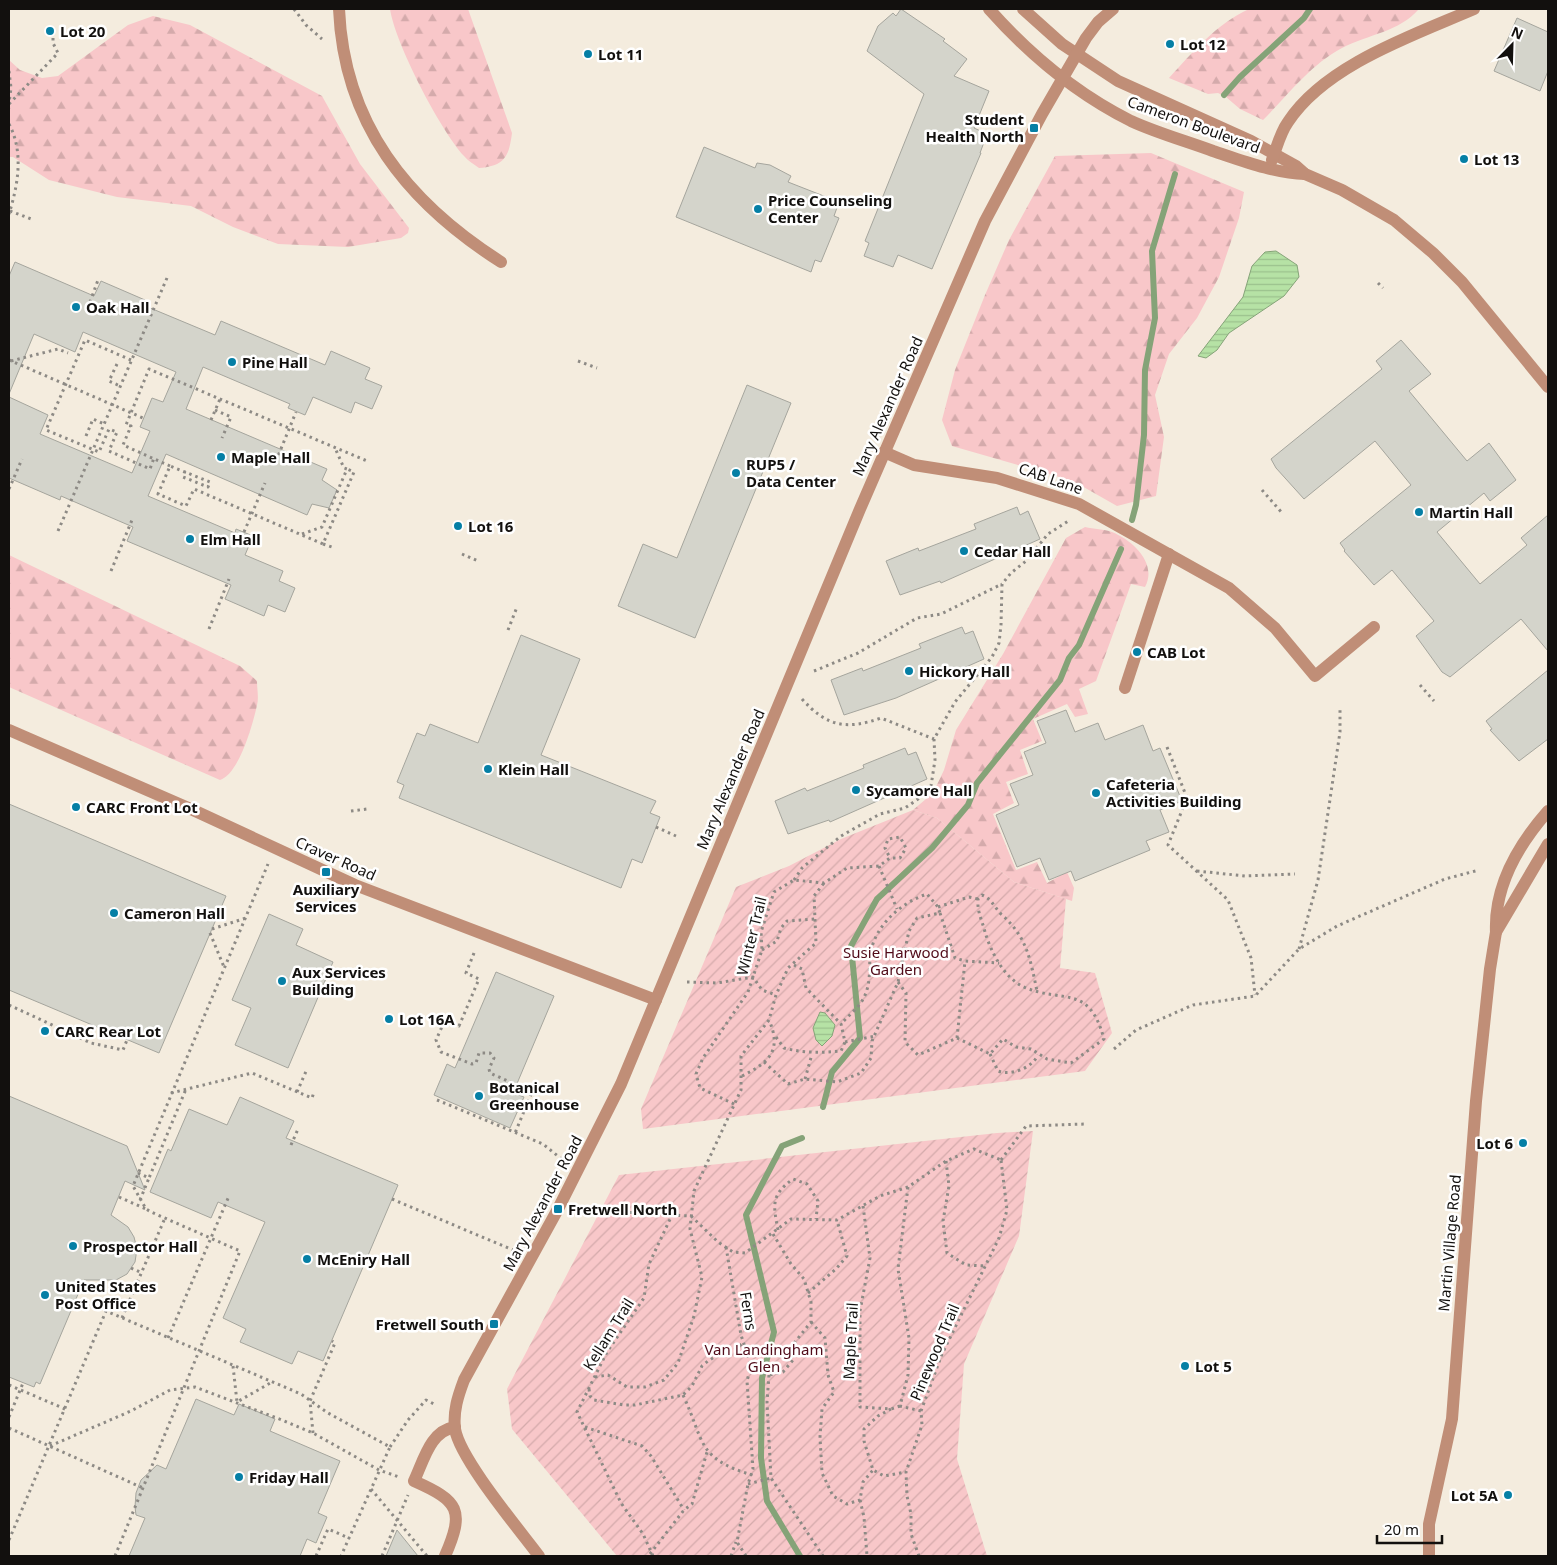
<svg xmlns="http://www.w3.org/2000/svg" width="1557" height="1565" viewBox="0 0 1557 1565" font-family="'Noto Sans',sans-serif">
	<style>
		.built { fill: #f4ecde }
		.forest { fill: url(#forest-firs) }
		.garden { fill: url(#garden-furrows) }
		.water { fill: url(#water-rules); stroke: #85a378 }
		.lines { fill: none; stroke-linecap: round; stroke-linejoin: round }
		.stream { stroke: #85a378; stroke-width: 6 }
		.building { fill: #d4d4cb; stroke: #a5a59d }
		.path { stroke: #8d8a85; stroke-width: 3; stroke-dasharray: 2.5 4; stroke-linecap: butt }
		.minor { stroke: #c08e77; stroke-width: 12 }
		.poi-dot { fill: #057fa5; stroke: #fff; stroke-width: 2 }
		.labels { text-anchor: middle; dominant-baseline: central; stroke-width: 5; stroke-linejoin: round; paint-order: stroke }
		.poi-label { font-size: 15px; font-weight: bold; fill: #12100e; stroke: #fff; text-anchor: start }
		.street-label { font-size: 15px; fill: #12100e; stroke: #fff }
		.park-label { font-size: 15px; fill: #510b19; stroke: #fff }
	</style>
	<defs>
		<pattern id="forest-firs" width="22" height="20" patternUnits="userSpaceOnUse" patternTransform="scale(1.25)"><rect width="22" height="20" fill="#f8c7c9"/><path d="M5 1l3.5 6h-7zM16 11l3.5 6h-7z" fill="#d4aaab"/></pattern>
		<pattern id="garden-furrows" width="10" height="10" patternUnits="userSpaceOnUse" patternTransform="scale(1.25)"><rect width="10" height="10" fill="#f8c7c9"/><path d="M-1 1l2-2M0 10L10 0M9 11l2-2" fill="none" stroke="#d4aaab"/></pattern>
		<pattern id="water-rules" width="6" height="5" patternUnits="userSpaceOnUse" patternTransform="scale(1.25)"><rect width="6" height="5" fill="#b6e2a5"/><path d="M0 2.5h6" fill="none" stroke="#9bc18d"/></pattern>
	</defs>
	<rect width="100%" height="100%" fill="#fcf7f0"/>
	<rect class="built" x="9" y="9" width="1539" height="1547"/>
	<g class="forest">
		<path d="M390 9H468L512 133C509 156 505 166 479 168 474 164 468 161 464 156 440 130 395 43 390 9Z"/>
		<path d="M1249 9H1419C1399 32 1369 34 1342 48 1310 65 1288 95 1263 120L1240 109 1226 97 1218 93 1208 94 1169 78C1193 52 1216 24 1249 9Z"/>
		<path d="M153 16 190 25 322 96 360 164 409 228 408 233 401 238 348 247 278 244 233 227 191 206 117 197 49 180 13 157H9V60L20 70 42 78 58 76 128 25Z"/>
		<path d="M1151 153 1244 192 1239 218 1219 277 1197 318 1169 354 1155 395 1164 437 1156 496 1117 506 1073 481 952 446 942 420 955 370 985 295 1009 240 1055 156Z"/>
		<path d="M1085 527C1094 529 1104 529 1112 532 1132 540 1158 563 1145 587L1131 584 1096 681 1079 689 1088 714 1075 717 1067 704 1033 719 1042 741 1020 750 1028 774 1006 782 1014 803 993 814 1016 870 1037 862 1047 883 1067 872 1074 888 1072 901 1014 882 937 818 913 810 933 793 944 770 956 730 1003 654 1066 538Z"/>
		<path d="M9 555 240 666 257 681C257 689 259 698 257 705 253 724 239 774 220 780L9 687Z"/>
	</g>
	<g class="garden">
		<path d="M913 810 937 818 1014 882 1066 899 1060 968 1095 973 1112 1033 1085 1071 643 1129 641 1109 736 887 789 866 841 839Z"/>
		<path d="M1033 1131 1019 1236 964 1364 957 1459 987 1556H617L512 1429 507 1389 619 1175 997 1133Z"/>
	</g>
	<g class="water">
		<path d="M1276 251 1297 265 1299 277 1284 296 1229 333 1217 350 1206 358 1198 356 1243 297 1252 266 1265 252Z"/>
		<path d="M820 1012 825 1013 835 1025 832 1036 822 1046 816 1040 813 1028Z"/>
	</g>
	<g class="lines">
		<g class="stream">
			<path d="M1224 95 1240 77 1304 18 1310 9"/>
			<path d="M1132 520 1136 505 1144 435 1145 370 1155 318 1152 251 1175 174"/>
			<path d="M823 1107 832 1072 860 1038 851 946 877 899 932 848 968 805 977 783 1060 680 1069 658 1079 645 1121 549"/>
			<path d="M800 1556 767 1501 761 1458 762 1378 774 1332 746 1215 782 1146 802 1138"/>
		</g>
	</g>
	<g class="building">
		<path d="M901 9 945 39 943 41 967 59 954 76 989 91 974 128 987 134 980 153H981L932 269 898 255 893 267 864 256 869 243 865 241 924 94 867 51 878 26 893 13 896 16Z"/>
		<path d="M1517 18 1548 32V71L1540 91 1494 71Z"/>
		<path d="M704 147 755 168 757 163 770 165 791 176 788 182 839 202 834 216 839 218 821 262 815 260 811 272 676 217Z"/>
		<path d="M15 262 94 296 101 281 145 300 143 305 215 335 221 321 325 365 331 351 370 368 365 379 382 386 372 409 355 402 351 413 313 397 305 415 288 408 290 404 203 367 186 409 327 469 322 480 337 490 329 508 312 504 307 515 166 454 148 496 235 533 236 529 253 536 245 555 283 571 279 581 295 588 285 612 268 605 264 616 225 599 231 585 127 541 133 527 61 496 60 500 9 478V397L48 415 40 434 132 473 150 431 140 427 152 398 163 402 176 372 83 332 75 352 34 334 9 394V276Z"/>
		<path d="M1401 340 1431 374 1409 391 1467 461 1489 443 1516 480 1490 501 1484 493 1437 532 1480 584 1527 545 1521 538 1548 515V651L1521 619 1450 677 1442 672 1416 636 1434 621 1392 570 1374 585 1344 551 1345 550 1340 543 1411 485 1375 441 1304 499 1276 468 1271 459 1382 369 1376 361Z"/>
		<path d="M747 385 791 403 695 638 618 606 643 544 677 558Z"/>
		<path d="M1017 507 1020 515 1028 511 1040 539 941 583 940 581 900 595 886 561 918 548 919 551 976 529 974 524Z"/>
		<path d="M962 627 965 634 973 631 984 659 896 698 844 715 831 680 862 668 863 671 921 648 919 644Z"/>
		<path d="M521 635 580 659 541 755 656 801 650 813 660 817 642 863 632 859 621 888 399 798 404 785 397 782 417 733 425 736 430 724 478 743Z"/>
		<path d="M1548 670V739L1519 761 1490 730 1492 729 1486 721Z"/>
		<path d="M1066 710 1075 732 1098 723 1105 740 1143 725 1153 751 1160 748 1182 801 1160 810 1169 832 1146 841 1150 850 1075 881 1071 871 1049 880 1040 858 1017 867 996 815 1019 805 1010 784 1033 775 1024 752 1046 743 1037 721Z"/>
		<path d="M905 748 908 755 916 752 927 779 830 822 829 820 788 834 775 801 805 788 807 791 864 768 863 765Z"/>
		<path d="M9 804 226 896 159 1053 9 990Z"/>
		<path d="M269 914 303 929 296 945 333 962 288 1068 235 1045 251 1008 232 1000Z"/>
		<path d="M496 972 554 996 513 1093 524 1097 510 1128 434 1095 447 1064 455 1068Z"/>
		<path d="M9 1096 127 1146 145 1190 125 1181 111 1215 128 1227 134 1237 137 1249 135 1262 127 1274 116 1280H84L40 1384 36 1382 34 1387 9 1377Z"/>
		<path d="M240 1097 294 1121 286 1138 398 1185 323 1361 298 1351 292 1364 240 1342 246 1329 223 1318 265 1222 218 1202 211 1218 150 1192 168 1149 171 1151 189 1109 227 1125Z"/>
		<path d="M196 1399 234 1415 239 1404 275 1419 270 1431 340 1461 318 1513 327 1517 316 1543 307 1539 300 1556H129L145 1518 136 1515 135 1507 136 1493 141 1480 157 1465 166 1469Z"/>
		<path d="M397 1530 418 1556H386Z"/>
	</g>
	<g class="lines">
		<g class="path">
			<path d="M294 9 306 25 322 39"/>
			<path d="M9 71 11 88 9 103"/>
			<path d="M9 104 58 53 53 43V30"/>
			<path d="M9 124C24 152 18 185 9 214"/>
			<path d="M10 211 34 220"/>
			<path d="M1378 283 1383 288"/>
			<path d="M90 302 98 280"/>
			<path d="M9 360 143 418"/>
			<path d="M131 360 85 340 46 430 99 452 109 429 117 432 109 451 150 469 154 458"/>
			<path d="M11 361 58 349 68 353"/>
			<path d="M578 361 597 368"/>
			<path d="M117 364 109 381 120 386"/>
			<path d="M215 410 231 417 222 438"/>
			<path d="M211 420 220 399"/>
			<path d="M86 436 93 419 104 424"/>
			<path d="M276 461 296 412"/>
			<path d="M170 466 123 445 131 426 126 425 149 369 367 461"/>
			<path d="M185 471 183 477 208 487 210 482 170 466 158 494 186 506 194 489 323 544 354 472 347 469"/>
			<path d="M9 489 22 459"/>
			<path d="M1262 490 1283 514"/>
			<path d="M58 531 167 278"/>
			<path d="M244 532 265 483"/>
			<path d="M302 534 322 527 347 469 344 468 335 448"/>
			<path d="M323 544 332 547"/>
			<path d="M462 554 478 561"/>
			<path d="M111 571 132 520"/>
			<path d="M209 629 229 579"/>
			<path d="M508 630 517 607"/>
			<path d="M814 671 858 653 917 618 941 614 1002 584"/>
			<path d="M1420 685 1434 701"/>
			<path d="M802 699C827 727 847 730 881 718L934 739"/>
			<path d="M1167 747 1187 798 1168 845 1228 900 1251 958 1255 995"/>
			<path d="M351 811 367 809"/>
			<path d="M656 827 676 836"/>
			<path d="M879 866 897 909"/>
			<path d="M1197 871 1245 876 1295 874"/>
			<path d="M794 880 802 868 841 836 880 814 905 808 918 799 931 786 935 760 934 739 955 702 992 657 999 643 1001 625 1002 584 1011 573 1026 561 1048 534 1070 520"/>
			<path d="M938 907 969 897 978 899"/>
			<path d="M940 913 955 958 965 961 999 963"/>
			<path d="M212 929 246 918"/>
			<path d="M210 933 224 967"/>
			<path d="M1299 949 1318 880 1340 732V707"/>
			<path d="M762 950 777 941 781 928 787 921 815 919"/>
			<path d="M474 953 466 973 479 979 459 1026 445 1020 436 1040 441 1052 472 1064 476 1063 479 1053H490L494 1058 489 1069 490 1073 532 1092 515 1133"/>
			<path d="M687 982 717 983 753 977 762 990 776 995"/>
			<path d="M898 982 906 993 905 1042 918 1055 957 1038 990 1054 1003 1039 1016 1047 1031 1049 1047 1059 1071 1063 1104 1039C1089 983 1063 1004 1024 987 1004 978 991 952 985 932 982 920 977 912 978 899L982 895C992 899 994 907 1001 914 1027 937 1030 958 1037 991"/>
			<path d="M9 1005 91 1043 123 1050 127 1040"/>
			<path d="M776 1037 784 1048C803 1053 821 1053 841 1051L845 1042 841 1024 806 988 802 969 794 965"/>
			<path d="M957 1038 965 961"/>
			<path d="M845 1042 876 1036"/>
			<path d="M1114 1049 1136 1030 1193 1005 1255 996 1299 949 1337 926 1445 879 1479 870"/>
			<path d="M990 1054 998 1071C1011 1076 1032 1068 1038 1055"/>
			<path d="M764 1062 788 1084 805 1079 837 1082 861 1073 871 1058 872 1041 898 982 909 931 917 918 940 913 938 907 927 894C900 903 873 927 870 957 869 973 871 986 862 1001 857 1009 847 1017 841 1024"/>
			<path d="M742 1076C770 1062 782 1050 769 1020"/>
			<path d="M805 1079 812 1054"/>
			<path d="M297 1092 307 1069"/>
			<path d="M171 1093 252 1073 312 1098 314 1092"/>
			<path d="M437 1100 543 1144 564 1161"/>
			<path d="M734 1104 700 1088 696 1074 703 1058 748 992 762 950 761 932 774 892 794 880 824 883 847 868 879 866 890 858 885 848 888 839 900 837 906 848 900 858H890"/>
			<path d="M291 1145 298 1129"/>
			<path d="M1001 1160 1026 1126 1085 1124"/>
			<path d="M946 1161 949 1186 943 1221 947 1253 966 1265 986 1266"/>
			<path d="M138 1173 149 1178 186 1089"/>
			<path d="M908 1187 898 1269 909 1338 908 1375 900 1406 921 1411"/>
			<path d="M119 1197 146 1209"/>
			<path d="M392 1199 513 1250"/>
			<path d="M140 1200 149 1178"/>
			<path d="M863 1206 870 1258 860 1311V1407L891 1409 900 1406"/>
			<path d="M591 1210 672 1215"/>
			<path d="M691 1216 718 1242 733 1252 745 1253 791 1219 837 1220 880 1196 908 1187 946 1161 974 1149 1001 1160"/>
			<path d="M778 1230C773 1204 771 1195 793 1179L807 1184 818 1201 816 1219"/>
			<path d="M726 1247 741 1335 751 1366 769 1375 783 1372 793 1360 795 1342 811 1322V1302L804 1279 791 1264 773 1234"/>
			<path d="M131 1268 142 1273"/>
			<path d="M808 1293 836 1269 847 1256 837 1220"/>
			<path d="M122 1318 165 1218"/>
			<path d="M811 1322 825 1338 828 1375 834 1392 822 1409 820 1437 822 1473 833 1496 847 1504 860 1500 863 1482 873 1470"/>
			<path d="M168 1338 229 1196"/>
			<path d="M233 1366 237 1402 272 1382"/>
			<path d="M769 1375 767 1402 771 1478 823 1556"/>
			<path d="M595 1377 608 1375 627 1387H645L664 1380 678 1363 694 1316 702 1277 690 1229 694 1191 741 1090V1056L769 1020 776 995 788 968 816 943 814 896 824 883"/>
			<path d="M9 1385 65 1409"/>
			<path d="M589 1389 590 1396 594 1400 624 1405H635L683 1395 692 1386 702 1366 708 1361 719 1354 732 1352 743 1343"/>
			<path d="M683 1395C705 1442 696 1458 752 1475"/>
			<path d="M891 1409 878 1416 864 1429V1441L873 1470 884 1476 906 1472"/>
			<path d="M9 1417 23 1383"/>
			<path d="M585 1427 642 1446 651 1456 684 1510"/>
			<path d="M9 1428 143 1488"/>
			<path d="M313 1433 310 1401 335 1343 332 1341"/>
			<path d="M50 1446 131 1411 170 1390 195 1387 282 1420 313 1433 379 1470 399 1477"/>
			<path d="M390 1447 408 1420 426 1400 436 1405"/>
			<path d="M748 1484 771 1478"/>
			<path d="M371 1489 427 1556"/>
			<path d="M860 1500 864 1517 867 1556"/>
			<path d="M9 1540 106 1311 301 1394 328 1413 390 1447 341 1556"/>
			<path d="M650 1554 684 1510 692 1504 707 1452"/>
			<path d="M115 1556 240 1251 151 1212 146 1209 133 1186 268 864"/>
			<path d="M316 1556 328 1529 349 1538"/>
			<path d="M382 1556 408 1495"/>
			<path d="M653 1556 643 1534 621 1503 577 1412 607 1352 644 1298 649 1264 672 1215 690 1216"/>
			<path d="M731 1556 736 1542"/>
			<path d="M746 1556 737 1542 748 1484 753 1469 747 1381 751 1366"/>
			<path d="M919 1556 911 1534V1514L907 1496 906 1472 922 1425 921 1411 942 1354 999 1238 1007 1210 1001 1160"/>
		</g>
		<g class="minor">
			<path d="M339 9C344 124 407 202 501 262"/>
			<path d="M989 9C1029 54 1077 94 1131 121 1157 133 1186 141 1213 151 1243 161 1274 173 1305 174"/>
			<path d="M1023 9 1062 44 1118 81 1251 141 1296 166 1305 174 1342 190 1394 220 1433 253 1462 282 1548 387"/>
			<path d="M1272 160C1277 147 1280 133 1288 122 1325 65 1414 35 1474 9"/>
			<path d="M884 452 914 465 997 478 1079 504 1229 588 1275 628 1315 676 1374 627"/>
			<path d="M1125 688 1169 554"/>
			<path d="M9 730 193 810 355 885 656 1000"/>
			<path d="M1548 811C1518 845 1494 886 1496 932L1548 844"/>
			<path d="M445 1556C465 1510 459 1501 414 1481 424 1460 430 1431 455 1427"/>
			<path d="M539 1556C518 1528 460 1459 455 1429 453 1411 458 1396 464 1380L558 1209 621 1084 860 509 985 221 1042 114 1086 38 1098 22 1113 9"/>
			<path d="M1429 1556V1524L1452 1419 1476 1101 1490 969 1496 932"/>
		</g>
	</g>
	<g class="poi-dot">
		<circle cx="50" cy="31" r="5"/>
		<circle cx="1170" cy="44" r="5"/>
		<circle cx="588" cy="54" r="5"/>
		<rect x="1029" y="123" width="10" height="10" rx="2.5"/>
		<circle cx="1464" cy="159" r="5"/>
		<circle cx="758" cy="209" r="5"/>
		<circle cx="76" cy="307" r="5"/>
		<circle cx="232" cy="362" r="5"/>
		<circle cx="221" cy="457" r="5"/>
		<circle cx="736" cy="473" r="5"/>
		<circle cx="1419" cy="512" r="5"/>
		<circle cx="458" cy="526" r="5"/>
		<circle cx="190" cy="539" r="5"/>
		<circle cx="964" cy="551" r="5"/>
		<circle cx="1137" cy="652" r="5"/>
		<circle cx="909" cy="671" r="5"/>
		<circle cx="488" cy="769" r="5"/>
		<circle cx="856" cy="790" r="5"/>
		<circle cx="1096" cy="793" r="5"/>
		<circle cx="76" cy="807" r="5"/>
		<rect x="321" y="867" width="10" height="10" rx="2.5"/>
		<circle cx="114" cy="913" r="5"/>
		<circle cx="282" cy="981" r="5"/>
		<circle cx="389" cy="1019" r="5"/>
		<circle cx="45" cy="1031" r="5"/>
		<circle cx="479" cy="1096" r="5"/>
		<circle cx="1523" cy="1143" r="5"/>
		<rect x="553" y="1204" width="10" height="10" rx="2.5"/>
		<circle cx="73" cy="1246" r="5"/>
		<circle cx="307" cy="1259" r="5"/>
		<circle cx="45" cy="1295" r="5"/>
		<rect x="489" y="1319" width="10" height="10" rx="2.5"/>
		<circle cx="1185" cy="1366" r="5"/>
		<circle cx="239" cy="1477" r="5"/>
		<circle cx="1508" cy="1495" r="5"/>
	</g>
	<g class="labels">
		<g class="poi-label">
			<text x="60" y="31">Lot 20</text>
			<text x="1180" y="44">Lot 12</text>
			<text x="598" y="54">Lot 11</text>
			<text x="1024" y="119" text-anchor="end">Student<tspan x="1024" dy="17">Health North</tspan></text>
			<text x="1474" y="159">Lot 13</text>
			<text x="768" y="200">Price Counseling<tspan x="768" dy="17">Center</tspan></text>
			<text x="86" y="307">Oak Hall</text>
			<text x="242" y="362">Pine Hall</text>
			<text x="231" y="457">Maple Hall</text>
			<text x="746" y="464">RUP5 /<tspan x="746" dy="17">Data Center</tspan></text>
			<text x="1429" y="512">Martin Hall</text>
			<text x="468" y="526">Lot 16</text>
			<text x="200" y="539">Elm Hall</text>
			<text x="974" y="551">Cedar Hall</text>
			<text x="1147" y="652">CAB Lot</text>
			<text x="919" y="671">Hickory Hall</text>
			<text x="498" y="769">Klein Hall</text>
			<text x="1106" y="784">Cafeteria<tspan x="1106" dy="17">Activities Building</tspan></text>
			<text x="866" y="790">Sycamore Hall</text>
			<text x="86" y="807">CARC Front Lot</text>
			<text x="326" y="889" text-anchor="middle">Auxiliary<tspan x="326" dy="17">Services</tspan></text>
			<text x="124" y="913">Cameron Hall</text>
			<text x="292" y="972">Aux Services<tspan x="292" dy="17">Building</tspan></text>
			<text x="399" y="1019">Lot 16A</text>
			<text x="55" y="1031">CARC Rear Lot</text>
			<text x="489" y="1087">Botanical<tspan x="489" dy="17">Greenhouse</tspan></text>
			<text x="1513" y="1143" text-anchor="end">Lot 6</text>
			<text x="568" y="1209">Fretwell North</text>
			<text x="83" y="1246">Prospector Hall</text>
			<text x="317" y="1259">McEniry Hall</text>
			<text x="55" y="1286">United States<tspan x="55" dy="17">Post Office</tspan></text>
			<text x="484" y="1324" text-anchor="end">Fretwell South</text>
			<text x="1195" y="1366">Lot 5</text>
			<text x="249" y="1477">Friday Hall</text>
			<text x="1498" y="1495" text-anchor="end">Lot 5A</text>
		</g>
		<g class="street-label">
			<text transform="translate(1194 124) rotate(20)">Cameron Boulevard</text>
			<text transform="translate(887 406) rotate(-66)">Mary Alexander Road</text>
			<text transform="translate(1051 478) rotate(19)">CAB Lane</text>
			<text transform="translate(730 779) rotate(-67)">Mary Alexander Road</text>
			<text transform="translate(336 858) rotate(24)">Craver Road</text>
			<text transform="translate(751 936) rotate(-76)">Winter Trail</text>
			<text transform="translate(542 1203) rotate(-62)">Mary Alexander Road</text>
			<text transform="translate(1449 1243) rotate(-85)">Martin Village Road</text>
			<text transform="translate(749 1311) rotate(81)">Ferns</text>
			<text transform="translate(608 1334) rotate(-58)">Kellam Trail</text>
			<text transform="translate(850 1341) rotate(-87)">Maple Trail</text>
			<text transform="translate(934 1352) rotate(-67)">Pinewood Trail</text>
		</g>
		<g class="park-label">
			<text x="896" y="952">Susie Harwood<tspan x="896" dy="17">Garden</tspan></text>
			<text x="764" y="1349">Van Landingham<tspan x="764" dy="17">Glen</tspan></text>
		</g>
	</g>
	<rect width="1557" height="1565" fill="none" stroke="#12100e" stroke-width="20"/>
	<g transform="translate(1512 45) rotate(23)" stroke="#ffffff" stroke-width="4" paint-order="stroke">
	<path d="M0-4L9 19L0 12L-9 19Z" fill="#12100e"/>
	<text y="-8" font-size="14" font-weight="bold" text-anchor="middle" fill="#12100e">N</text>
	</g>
	<path d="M1377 1535v8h65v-8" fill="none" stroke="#12100e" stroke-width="2.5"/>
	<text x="1384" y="1535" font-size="15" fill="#12100e" stroke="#ffffff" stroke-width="4" paint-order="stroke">20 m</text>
</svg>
